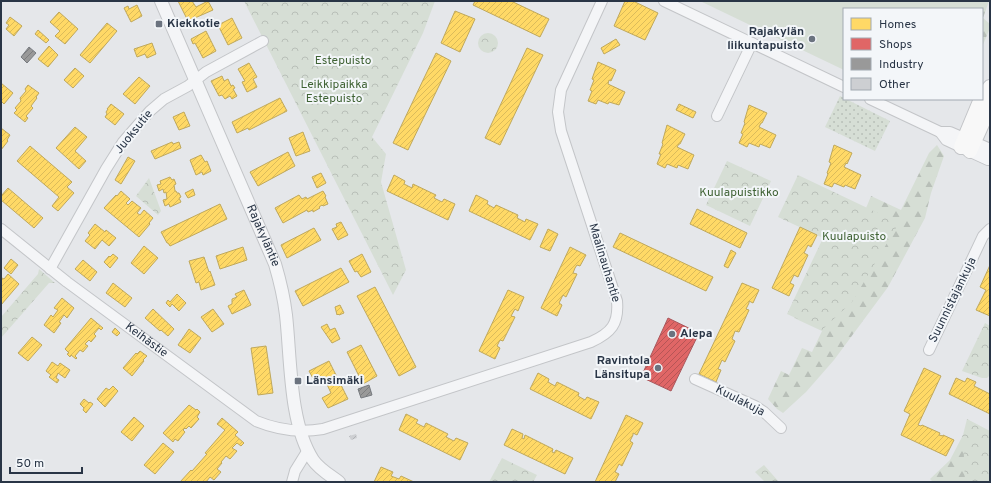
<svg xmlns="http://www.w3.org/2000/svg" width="991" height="483" viewBox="0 0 991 483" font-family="Overpass,sans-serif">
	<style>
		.grass { fill: url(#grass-dots) }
		.forest { fill: url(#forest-firs) }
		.park { fill: url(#park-crowns) }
		.garden { fill: #d6ded5 }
		.homes { fill: url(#homes-hatch); stroke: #bfa85c }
		.shops { fill: url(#shops-hatch); stroke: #a9575c }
		.industry { fill: url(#industry-hatch); stroke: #777b80 }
		.building { fill: url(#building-hatch) }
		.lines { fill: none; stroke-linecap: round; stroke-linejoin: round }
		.minor-casing { stroke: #c3c5c8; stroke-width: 12 }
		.tertiary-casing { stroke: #c3c5c8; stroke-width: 14 }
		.secondary-casing { stroke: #c3c5c8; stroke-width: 16 }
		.minor { stroke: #f4f5f7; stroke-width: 10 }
		.tertiary { stroke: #f4f5f7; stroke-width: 12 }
		.secondary { stroke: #f8f8f8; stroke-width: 14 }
		.poi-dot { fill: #6b737f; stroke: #f3f6f9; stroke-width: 1.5 }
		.labels { text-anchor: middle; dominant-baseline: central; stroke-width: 4; stroke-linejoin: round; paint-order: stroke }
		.poi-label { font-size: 12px; font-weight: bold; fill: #293546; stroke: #f3f6f9; text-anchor: start }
		.park-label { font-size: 12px; fill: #406335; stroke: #f3f6f9 }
		.street-label { font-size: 12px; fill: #293546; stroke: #f3f6f9 }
	</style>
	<defs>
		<pattern id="grass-dots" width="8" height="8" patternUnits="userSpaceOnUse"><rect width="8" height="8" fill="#d6ded5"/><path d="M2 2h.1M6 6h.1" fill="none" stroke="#b8bfb8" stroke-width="1.8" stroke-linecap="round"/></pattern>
		<pattern id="forest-firs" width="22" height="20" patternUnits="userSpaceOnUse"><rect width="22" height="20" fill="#d6ded5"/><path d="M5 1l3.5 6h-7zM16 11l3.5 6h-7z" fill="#b8bfb8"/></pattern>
		<pattern id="park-crowns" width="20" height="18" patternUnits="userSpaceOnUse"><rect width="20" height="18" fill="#d6ded5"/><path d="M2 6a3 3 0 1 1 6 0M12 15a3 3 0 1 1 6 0" fill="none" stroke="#b8bfb8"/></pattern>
		<pattern id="homes-hatch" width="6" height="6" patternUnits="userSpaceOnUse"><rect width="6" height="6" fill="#ffd966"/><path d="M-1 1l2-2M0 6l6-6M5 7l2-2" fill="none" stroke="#dbbb5a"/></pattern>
		<pattern id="shops-hatch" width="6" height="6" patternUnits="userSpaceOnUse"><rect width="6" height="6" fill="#e06666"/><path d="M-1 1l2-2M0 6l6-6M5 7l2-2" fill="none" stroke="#b65556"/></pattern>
		<pattern id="industry-hatch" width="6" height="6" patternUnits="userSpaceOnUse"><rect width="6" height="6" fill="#999"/><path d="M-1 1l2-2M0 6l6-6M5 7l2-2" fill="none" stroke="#7d7e7f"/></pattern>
		<pattern id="building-hatch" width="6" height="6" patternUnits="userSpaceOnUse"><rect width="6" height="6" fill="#cdcfd2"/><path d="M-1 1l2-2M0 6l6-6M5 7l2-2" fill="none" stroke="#b0b2b6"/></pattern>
	</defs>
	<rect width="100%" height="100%" fill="#e5e7ea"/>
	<path class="grass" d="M840 96 890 121 875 151 825 127Z"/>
	<g class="forest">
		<path d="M886 1H989L983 18 990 24V28L982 47V9H884Z"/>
		<path d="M937 145 944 156 931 193 925 218 888 287 834 360 806 392 783 413 777 409 768 399 781 371 789 375 802 348 812 352 822 331 794 318 862 218 871 196 901 210 929 153Z"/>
		<path d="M963 435 973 460 990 482H933L930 479 950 460Z"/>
	</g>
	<g class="park">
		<path d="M244 1H435L423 33 372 137 386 154 381 182 406 270 393 295Z"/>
		<circle cx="488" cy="43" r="10"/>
		<path d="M727 161 771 181 750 226 706 205Z"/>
		<path d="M798 175 899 223 852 302 822 330 787 314 823 238 778 217Z"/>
		<path d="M149 178 161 211 158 215 136 196Z"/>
		<path d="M39 269 55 283H49L1 338V317L38 274Z"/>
		<path d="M985 323 990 326V375L987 378H982L962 371Z"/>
		<path d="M967 419 990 431V482H965L963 435Z"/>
		<path d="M502 458 537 475 533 482H489Z"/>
		<path d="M764 465 779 482H765L755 472Z"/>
	</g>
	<path class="garden" d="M700 1H984L981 9H844V70Z"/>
	<g class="homes">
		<path d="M178 1H192L196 7 208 1 213 10 188 21Z"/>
		<path d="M475 1H511L549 19 540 37 473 5Z"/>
		<path d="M625 1H633L658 13 645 40 614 26Z"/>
		<path d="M137 5 142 16 131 22 124 8 128 6 129 9Z"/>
		<path d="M455 11 475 19 460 52 441 43Z"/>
		<path d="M59 12 78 29 65 44 55 36 60 31 50 22Z"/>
		<path d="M10 17 22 26 14 36 6 29 9 25 6 23Z"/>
		<path d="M232 18 242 38 228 45 218 25Z"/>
		<path d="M107 23 117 31 90 63 80 55Z"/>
		<path d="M38 30 49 40 46 43 35 34Z"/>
		<path d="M206 31 216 51 203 58 195 43 193 44 191 39Z"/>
		<path d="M616 39 620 45 604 54 601 48Z"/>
		<path d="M152 43 156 54 147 58 145 54 137 57 134 49Z"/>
		<path d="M49 46 58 55 48 67 38 59Z"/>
		<path d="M527 48 543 55 500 145 485 138Z"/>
		<path d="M436 53 451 61 408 150 393 143Z"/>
		<path d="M598 62 616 70 611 81 609 80 608 84 625 92 619 105 609 102 608 104 598 100 596 104 588 101 592 91 590 90 594 80 592 79Z"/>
		<path d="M249 63 257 77 253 79 257 87 247 92 242 82 245 81 238 69Z"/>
		<path d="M75 68 84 76 73 88 64 80Z"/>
		<path d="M222 76 224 81 228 79 231 86 233 85 235 88 233 89 237 96 232 99 230 96 225 99 222 95 219 96 211 81Z"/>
		<path d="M139 77 150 86 135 104 123 94Z"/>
		<path d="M1 83 13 93 4 104 1 101Z"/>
		<path d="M28 85 39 93 36 97 37 98 31 106 33 108 26 116 28 118 25 122 14 113 17 110 15 108 21 101 20 98 26 91 25 89Z"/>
		<path d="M280 98 287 111 249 130 248 128 237 133 232 122Z"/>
		<path d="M111 104 124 114 115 125 105 117 107 114 106 112 108 109H107Z"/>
		<path d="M679 104 696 112 693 118 676 110Z"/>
		<path d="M749 105 767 113 762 123H761L759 127 776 135 770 148 760 144 759 147 749 143 747 147 739 143 743 134 741 133 745 123 744 122Z"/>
		<path d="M184 112 190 126 179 130 173 117Z"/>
		<path d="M667 125 685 134 680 144H679L677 147 694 155 688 169 678 165 677 168 667 164 665 168 657 164 661 154H659L663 144 662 143Z"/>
		<path d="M75 127 87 137 75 151 86 161 79 169 56 148Z"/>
		<path d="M1 128 10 135 7 140 8 141 1 150Z"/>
		<path d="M303 132 310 151 296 156 289 138Z"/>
		<path d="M172 142 173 144 179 142 181 148 155 159 151 151Z"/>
		<path d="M834 145 852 153 847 164 846 163 844 167 861 175 855 189 845 185 844 187 834 183 832 187 824 184 828 174 827 173 831 163 829 162Z"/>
		<path d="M30 146 72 182 67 187 74 193 58 211 52 206 59 197 17 161Z"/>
		<path d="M288 152 295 166 258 186 250 172Z"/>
		<path d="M201 155 205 162 207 161 211 171 203 175 202 172 196 175 190 160Z"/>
		<path d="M128 157 135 161 121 184 115 180Z"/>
		<path d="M321 173 326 183 317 188 312 177Z"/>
		<path d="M394 175 405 181 404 184 412 188 413 184 436 195 434 198 442 202 444 199 455 204 448 220 387 191Z"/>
		<path d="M170 177 172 180 174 179 176 184 174 185 175 191H176L177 193H179L181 197 179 198 181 202 170 207 169 204 165 206 163 200 167 199 166 192 164 193 163 189 159 191 157 185 161 184 160 181Z"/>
		<path d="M8 188 43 218 34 228 1 200V196Z"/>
		<path d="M193 189 195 195 188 198 185 193Z"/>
		<path d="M121 191 130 199 126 203 128 205 132 201 141 208 137 213 140 215 144 210 153 218 149 223 150 224 139 237 104 208 116 195 117 196Z"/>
		<path d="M323 191 326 196 325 197 328 204 323 206 322 205 319 207 320 208 313 212V210L308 212 307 210 283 223 275 208 299 195 302 199 306 197 307 199Z"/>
		<path d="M476 195 488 201 487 204 494 208 496 205 518 215 517 218 525 222 526 219 538 224 530 240 469 211Z"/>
		<path d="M220 204 227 219 170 246 168 243H167L161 232Z"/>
		<path d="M697 209 747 233 740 248 690 224Z"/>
		<path d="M341 222 348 235 338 240 332 229 337 227 336 224Z"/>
		<path d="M95 224 105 232 106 230 116 238 109 246 102 240 95 249 85 241 90 235 88 233Z"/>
		<path d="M800 227 817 235 811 247 808 245 804 253 808 255 798 277 794 275 790 283 794 285 789 296 772 288Z"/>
		<path d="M314 228 321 240 287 258 281 245Z"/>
		<path d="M548 229 558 234 550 251 540 247Z"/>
		<path d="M620 233 713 277 706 291 613 247Z"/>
		<path d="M144 246 158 258 144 274 131 263Z"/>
		<path d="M243 247 247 260 220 269 216 256Z"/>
		<path d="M570 247 586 255 580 266 577 265 575 268 573 273 577 274 566 297 563 295 559 303 562 305 557 316 541 308Z"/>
		<path d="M731 250 736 253 728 268 724 266Z"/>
		<path d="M113 254 118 258 110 268 104 262 109 256 110 257Z"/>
		<path d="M362 254 371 272 361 277 357 271 355 272 349 261Z"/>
		<path d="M204 257 209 272 210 271 215 285 201 290 199 282 196 283 189 261Z"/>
		<path d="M11 259 18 265 11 274 4 268Z"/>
		<path d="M83 260 97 272 90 281 75 269Z"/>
		<path d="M990 265V316L976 310 986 290 980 287Z"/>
		<path d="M341 268 349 282 303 306 295 291Z"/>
		<path d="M8 274 19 284 1 305V280L2 278 4 279Z"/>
		<path d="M113 283 132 298 125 307 106 293Z"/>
		<path d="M742 283 759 290 753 303 749 301V303L746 309 749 310 739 332 735 331 732 339 735 341 725 362 722 360 718 369 721 370 716 382 699 374Z"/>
		<path d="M375 287 416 367 399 376 357 296Z"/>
		<path d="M244 290 251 305 232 314 228 306 232 304V299L237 297 235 294Z"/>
		<path d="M508 290 524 297 518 311 515 309 511 316 515 317 503 341 500 340 497 346 500 348 495 359 479 351Z"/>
		<path d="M177 294 186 303 179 311 172 304 170 307 166 303 168 300 170 302Z"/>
		<path d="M62 298 74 308 67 318 64 315 59 322 61 323 54 333 44 325 51 315 53 317 58 310 54 308Z"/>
		<path d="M340 305 344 313 339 315 338 314 337 315 335 307Z"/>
		<path d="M153 309 174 329 168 336 161 330 160 331 145 318Z"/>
		<path d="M213 309 224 324 212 332 201 317Z"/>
		<path d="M91 318 103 328 101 330 99 328 94 334 96 336 91 342 89 340 85 344 88 346 83 352 80 350 75 356 77 358 76 359 71 355 70 357 67 354 69 353 65 349Z"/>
		<path d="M327 324 330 330 335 328 340 339 332 343 321 327Z"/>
		<path d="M115 328 120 333 117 336 112 332Z"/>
		<path d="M189 329 201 338 190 353 178 345Z"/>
		<path d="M32 337 42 345 28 361 18 353Z"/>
		<path d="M361 345 377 376 363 384 347 352Z"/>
		<path d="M266 346 273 393 258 395 251 348Z"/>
		<path d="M140 351 147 356 143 360 144 361 132 376 123 368 136 353 137 354Z"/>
		<path d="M329 361 348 399 328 408 322 398 331 393 324 378 315 382 309 371Z"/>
		<path d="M52 362 58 366 60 363 70 370 65 378 58 373 56 378 59 380 57 383 49 377 51 375 46 371Z"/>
		<path d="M924 368 941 376 918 425 921 426 922 425 940 433 939 435 943 436V435L954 440 946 456 901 435 910 414 904 411Z"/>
		<path d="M538 373 549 379 548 382 555 386 557 382 579 393 578 396 585 400 587 397 599 402 591 419 530 389Z"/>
		<path d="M956 378 965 382 967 378 976 382 974 386 990 394V414L949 394Z"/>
		<path d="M113 386 118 391 105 407 97 399 106 388 109 390Z"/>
		<path d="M84 399 89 403 90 402 93 404 86 413 83 410 84 408 80 404Z"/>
		<path d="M189 405 196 410 197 409 200 412 197 417 199 419 191 428 189 426 186 429 185 428 183 430 185 432 178 441 175 439 173 442 163 433Z"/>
		<path d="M406 414 418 420 416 423 424 427 426 423 448 434 446 437 454 441 456 438 468 443 460 460 399 430Z"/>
		<path d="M626 415 643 423 637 435 633 433V435L630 441 633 443 622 466 619 464 615 472 619 474 615 482H595Z"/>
		<path d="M134 417 144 426 132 441 121 432Z"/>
		<path d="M222 418 238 432 235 435 244 443 241 446 237 443 232 448 237 451 230 459 226 456 221 462 222 463 217 469 221 472 214 480 210 477 206 482H180L191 470 192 471 207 454 205 453 225 430 217 424Z"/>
		<path d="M512 429 523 434 522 438 524 439 525 435 553 449 552 452 554 453 556 450 573 458 565 474 504 445Z"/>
		<path d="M163 443 174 452 155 474 144 465Z"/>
		<path d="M381 467 393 472 391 476 399 479 401 476 414 482H374Z"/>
	</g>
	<path class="shops" d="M668 318 699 333 671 391 641 377Z"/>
	<g class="industry">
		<path d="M29 47 36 53 27 63 21 57Z"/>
		<path d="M369 385 372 395 361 398 358 389Z"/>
	</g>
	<path class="building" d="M356 434 357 438 351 440 349 436Z"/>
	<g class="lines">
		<defs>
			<g id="minor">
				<path d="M664 1 844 87"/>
				<path d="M870 99 940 132 946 140 961 147"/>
				<path d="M717 116 752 43"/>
				<path d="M940 132H950L964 138"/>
				<path id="s1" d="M1 229 67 282 256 421C278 430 300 433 323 429L591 342C611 333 619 324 617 301L561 131 558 112 561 90 602 1"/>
				<path d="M50 269 106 169 123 142 150 111 164 99 188 86 206 72 263 41"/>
				<path d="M929 350 983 236 990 229"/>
				<path d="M695 379 755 406 764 412 781 428"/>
				<path d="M292 482 295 471 308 450"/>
			</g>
			<g id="tertiary">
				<path id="s2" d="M161 1 275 264C280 281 284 298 286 315 291 359 289 423 313 460 319 469 331 476 339 482"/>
				<path d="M965 139 990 150"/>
				<path d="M962 147 988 159H990"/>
			</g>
			<g id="secondary">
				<path d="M982 98 990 87"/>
				<path d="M961 147 981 99"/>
				<path d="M970 151 990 106"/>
			</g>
		</defs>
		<use href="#minor" class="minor-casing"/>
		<use href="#tertiary" class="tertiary-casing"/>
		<use href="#secondary" class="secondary-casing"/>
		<use href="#minor" class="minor"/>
		<use href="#tertiary" class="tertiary"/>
		<use href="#secondary" class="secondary"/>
	</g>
	<g class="poi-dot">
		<rect x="155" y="20" width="8" height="8" rx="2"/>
		<circle cx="812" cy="39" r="4"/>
		<circle cx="672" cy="334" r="4"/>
		<circle cx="658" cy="368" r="4"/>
		<rect x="294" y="377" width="8" height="8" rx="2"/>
	</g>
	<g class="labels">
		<g class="poi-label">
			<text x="167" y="24">Kiekkotie</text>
			<text x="804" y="32" text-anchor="end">Rajakylän<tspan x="804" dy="14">liikuntapuisto</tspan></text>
			<text x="680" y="334">Alepa</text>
			<text x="650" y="361" text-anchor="end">Ravintola<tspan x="650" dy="14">Länsitupa</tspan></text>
			<text x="306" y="381">Länsimäki</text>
		</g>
		<g class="park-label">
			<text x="343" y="61">Estepuisto</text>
			<text x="334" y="85">Leikkipaikka<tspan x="334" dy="14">Estepuisto</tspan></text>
			<text x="739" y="193">Kuulapuistikko</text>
			<text x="854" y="237">Kuulapuisto</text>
		</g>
		<g class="street-label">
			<text transform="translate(134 132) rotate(-51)">Juoksutie</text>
			<text stroke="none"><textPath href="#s2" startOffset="256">Rajakyläntie</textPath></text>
			<text transform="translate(604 263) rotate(73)">Maalinauhantie</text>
			<text transform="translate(953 300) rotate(-64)">Suunnistajankuja</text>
			<text stroke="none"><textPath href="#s1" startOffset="183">Keihästie</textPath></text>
			<text transform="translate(740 401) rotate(27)">Kuulakuja</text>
		</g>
	</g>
	<rect width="991" height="483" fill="none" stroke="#293546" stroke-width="4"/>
	<rect x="843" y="8" width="140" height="92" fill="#f3f6f9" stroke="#a2a9b1"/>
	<rect x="851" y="18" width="20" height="12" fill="#ffd966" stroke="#a2a9b1"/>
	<text x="879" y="28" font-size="12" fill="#293546">Homes</text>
	<rect x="851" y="38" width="20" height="12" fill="#e06666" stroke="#a2a9b1"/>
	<text x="879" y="48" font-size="12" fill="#293546">Shops</text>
	<rect x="851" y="58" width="20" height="12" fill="#999999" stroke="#a2a9b1"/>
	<text x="879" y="68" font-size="12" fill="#293546">Industry</text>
	<rect x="851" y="78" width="20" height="12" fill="#cdcfd2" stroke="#a2a9b1"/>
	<text x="879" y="88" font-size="12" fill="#293546">Other</text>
	<path d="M10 467v6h72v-6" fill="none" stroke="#293546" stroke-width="2"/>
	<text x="16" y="467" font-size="12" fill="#293546" stroke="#f3f6f9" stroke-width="3" paint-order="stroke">50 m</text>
</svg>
